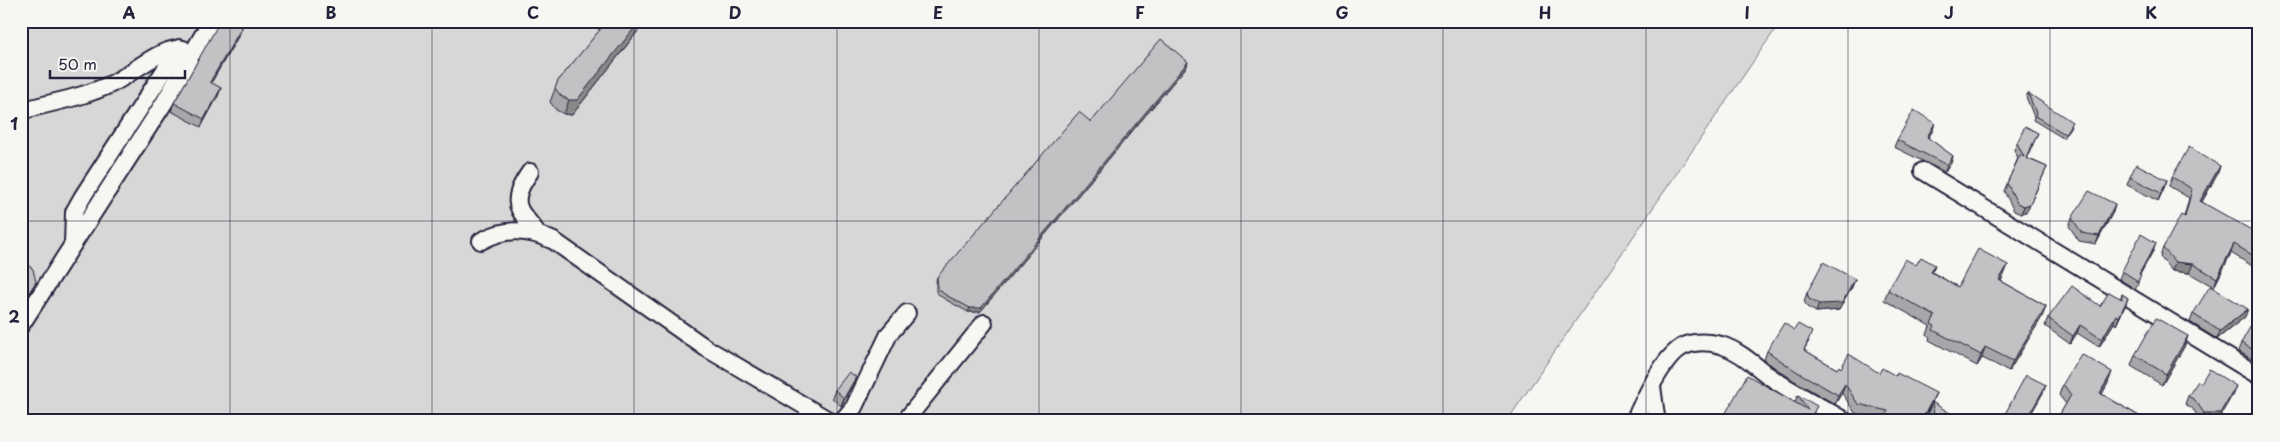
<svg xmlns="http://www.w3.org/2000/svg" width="2280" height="442" viewBox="0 0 2280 442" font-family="'Playpen Sans',sans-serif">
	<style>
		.green { fill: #d7d7d7; stroke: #7c7c89 }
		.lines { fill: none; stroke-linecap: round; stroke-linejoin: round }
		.minor-casing { stroke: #22223b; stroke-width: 20 }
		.minor { stroke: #f6f6f2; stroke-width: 16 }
		.wall { fill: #a7a7a9; stroke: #22223b }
		.shaded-wall { fill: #888889; stroke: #22223b }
		.building { fill: #c2c2c4; stroke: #22223b }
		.grid { fill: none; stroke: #22223b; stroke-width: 1; stroke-opacity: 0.55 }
		.neatline { fill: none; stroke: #22223b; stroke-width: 2 }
		.grid-label { font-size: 16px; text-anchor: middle; font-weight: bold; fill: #22223b }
	</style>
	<rect width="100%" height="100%" fill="#f6f6f2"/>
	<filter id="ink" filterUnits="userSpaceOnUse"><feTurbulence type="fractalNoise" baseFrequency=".02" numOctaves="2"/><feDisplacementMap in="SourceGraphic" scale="10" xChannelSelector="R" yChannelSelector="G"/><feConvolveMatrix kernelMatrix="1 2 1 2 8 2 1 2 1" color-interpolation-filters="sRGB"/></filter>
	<g filter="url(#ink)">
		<path class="green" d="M21 21H1781L1507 421H21Z"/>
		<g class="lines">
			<defs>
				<g id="minor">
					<path d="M21 111C51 102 82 98 111 84 131 75 161 46 183 49"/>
					<path d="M1923 171 2259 376"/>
					<path d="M530 172C523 182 513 197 520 210 524 218 532 224 537 233"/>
					<path d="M481 241C506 227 528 229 554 241L706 348 830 421"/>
					<path d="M73 244 74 212 83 196 179 48"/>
					<path d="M21 325 164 103 211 21"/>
					<path d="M1652 386 1656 416 1655 421"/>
					<path d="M842 421 854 407 889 334 907 313"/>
					<path d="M905 421 984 323"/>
					<path d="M1634 421C1644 400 1663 356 1684 346 1695 341 1710 342 1721 345 1740 351 1754 365 1769 376 1793 393 1820 406 1845 421"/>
				</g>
			</defs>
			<use href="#minor" class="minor-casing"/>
			<use href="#minor" class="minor"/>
		</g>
		<g class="wall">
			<path d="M585 21H642L638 31 572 115 564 114 556 110 550 102 558 81 600 30Z"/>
			<path d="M237 24 242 27 239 35 211 83 221 88 218 96 201 127 171 111 174 103Z"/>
			<path d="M1187 66 980 312H968L943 298 936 292V281L937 277 1091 122Z"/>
			<path d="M2028 93 2071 126 2063 138 2033 120 2034 117 2026 97Z"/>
			<path d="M1933 130 1928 138 1953 156 1951 163 1945 172 1894 147 1897 140Z"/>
			<path d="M2038 133 2027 158 2047 167 2027 211 2021 214 2014 211 2004 191 2018 158 2014 150 2017 143Z"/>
			<path d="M2220 166 2217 175 2202 202 2259 237V270L2231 253 2214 287 2189 273 2172 271 2160 257 2163 248 2184 217 2189 198 2169 186 2172 177Z"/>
			<path d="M2130 177 2167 180 2164 188 2158 201 2127 185Z"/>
			<path d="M2113 212 2096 244 2079 241 2069 226 2072 218Z"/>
			<path d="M2156 243 2153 251 2140 274 2138 283 2135 289 2119 279 2122 271Z"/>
			<path d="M1916 265H1935L1932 272 1958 287 2008 265 2001 281 2046 306 2042 317 2009 371 1982 358 1977 366 1929 340 1930 337 1927 335 1930 326 1884 300 1888 290Z"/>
			<path d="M1855 279 1852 287 1839 310 1816 312 1807 307 1804 301 1807 293Z"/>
			<path d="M2122 294 2128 298 2125 306 2116 325 2114 323 2099 347 2077 333 2070 344 2045 326 2048 318 2100 306 2120 299Z"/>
			<path d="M2193 314 2245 317 2217 339 2190 322Z"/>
			<path d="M2259 318V363L2238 351 2241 343Z"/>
			<path d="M1794 330 1809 341 1804 350 1837 369 1841 368 1879 373 1963 421H1930L1928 412 1931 405 1923 421H1884V420L1855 413 1842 393 1835 404 1793 380 1764 360 1767 351Z"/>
			<path d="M2188 336 2184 347 2162 385 2131 366 2135 355Z"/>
			<path d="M2108 383 2102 394 2144 419V421H2056L2066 404 2059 395 2063 384Z"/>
			<path d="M2201 383 2233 394 2217 421H2201L2192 408 2185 404 2188 396Z"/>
			<path d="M853 385 841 406 832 398 835 390Z"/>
			<path d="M1798 395 1814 415 1810 421H1722L1723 418 1795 402Z"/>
		</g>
		<g class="shaded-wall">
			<path d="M640 21H642L638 31 572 115 564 114 569 100Z"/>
			<path d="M242 27 239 35 207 90 210 82Z"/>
			<path d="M1188 62 1187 66 980 312H968L970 308Z"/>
			<path d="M221 88 218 96 201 127 204 119Z"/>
			<path d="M1935 123 1933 130 1924 144 1927 137Z"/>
			<path d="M1953 156 1951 163 1945 172 1947 165Z"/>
			<path d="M2220 166 2217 175 2197 210 2200 201Z"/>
			<path d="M2047 167 2027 211 2021 214 2024 206Z"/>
			<path d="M2167 180 2164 188 2158 201 2161 193Z"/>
			<path d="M2115 204 2113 212 2096 244 2099 236Z"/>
			<path d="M2156 243 2153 251 2136 282 2139 274Z"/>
			<path d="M2234 244 2231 253 2214 287 2217 278Z"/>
			<path d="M2175 262 2193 264 2189 273 2172 271Z"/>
			<path d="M2008 265 2004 275 1995 291 1999 280Z"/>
			<path d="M1855 279 1852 287 1839 310 1816 312 1819 304Z"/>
			<path d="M36 282 34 286 21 305V304Z"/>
			<path d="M2128 298 2125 306 2116 325 2119 317Z"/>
			<path d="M2046 306 2042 317 2009 371 2013 361Z"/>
			<path d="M2248 309 2245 317 2217 339 2220 331Z"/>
			<path d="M2116 315 2114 323 2099 347 2102 339Z"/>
			<path d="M2080 325 2077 333 2070 344 2073 336Z"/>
			<path d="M2188 336 2184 347 2162 385 2166 374Z"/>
			<path d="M1985 347 1982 358 1977 366 1981 355Z"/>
			<path d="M2112 372 2108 383 2096 404 2100 393Z"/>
			<path d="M856 377 853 385 841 406 844 398Z"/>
			<path d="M1845 384 1842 393 1835 404 1838 395Z"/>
			<path d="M2046 385 2043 393 2027 421H2026Z"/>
			<path d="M2236 386 2233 394 2217 421H2201L2204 413Z"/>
			<path d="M1936 393 1932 403V402L1923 421H1921Z"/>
		</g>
		<g class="building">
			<path d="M220 21H236L235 23 242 27 210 82 221 88 204 119 174 103Z"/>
			<path d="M607 21H640L577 100H569L561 96 555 88 558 81Z"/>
			<path d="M1161 39 1188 62 981 308H970L944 294 938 288 937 277 1079 112 1091 122Z"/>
			<path d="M2028 93 2072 122 2065 134 2035 116 2036 113Z"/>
			<path d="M1914 110 1935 123 1927 137 1953 156 1947 165 1897 140Z"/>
			<path d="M2025 126 2038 133 2026 158 2047 167 2030 204 2024 206 2017 203 2007 183 2020 155 2024 157 2017 143Z"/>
			<path d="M2189 147 2220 166 2200 201 2255 232 2254 234 2259 237V259L2234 244 2217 278 2193 264 2175 262 2163 248 2181 215 2185 217 2192 189 2172 177Z"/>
			<path d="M2136 164 2167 180 2161 193 2130 177Z"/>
			<path d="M2089 191 2115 204 2099 236 2082 233 2072 218Z"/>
			<path d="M2141 234 2156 243 2139 274 2141 275 2138 281 2122 271Z"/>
			<path d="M1978 249 2008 265 1999 280 2046 306 2013 361 1985 347 1981 355 1933 330 1935 326 1931 324 1935 316 1888 290 1905 259 1916 265 1921 257 1935 265 1931 272 1958 287Z"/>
			<path d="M21 262 25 263 33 269 36 282 21 304Z"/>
			<path d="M1823 262 1855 279 1842 303 1819 304 1809 299 1807 293Z"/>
			<path d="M2072 286 2100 306 2109 292 2122 299V294L2128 298 2119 317 2116 315 2102 339 2080 325 2073 336 2048 318Z"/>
			<path d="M2210 286 2248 309 2220 331 2193 314Z"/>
			<path d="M2256 317 2259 318V353L2241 343Z"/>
			<path d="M2156 318 2188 336 2166 374 2135 355Z"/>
			<path d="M1784 323 1794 330 1798 324 1812 332 1804 350 1837 369 1839 366 1841 368 1849 354 1879 373 1882 368 1896 376 1897 373 1936 393 1921 421H1891L1886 416 1888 411 1858 404 1845 384 1838 395 1796 371 1767 351Z"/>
			<path d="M2081 354 2112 372 2100 393 2144 419 2143 421H2056L2071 395 2063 384Z"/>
			<path d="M2209 369 2236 386 2220 413H2204L2195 400 2188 396 2198 381 2201 383Z"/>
			<path d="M849 372 856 377 844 398 835 390Z"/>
			<path d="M1747 375 1808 410 1798 395 1817 406 1809 421H1759L1757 420 1756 421H1728L1723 418Z"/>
			<path d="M2026 375 2046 385 2026 421H1998L2003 413 2005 414Z"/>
			<path d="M1932 402 1963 421H1935Z"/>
		</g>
	</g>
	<path class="grid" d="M230 21V421M432 21V421M634 21V421M837 21V421M1039 21V421M1241 21V421M1443 21V421M1646 21V421M1848 21V421M2050 21V421M21 221H2259"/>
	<rect width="2280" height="442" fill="none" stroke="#f6f6f2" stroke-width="55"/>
	<path d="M50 70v8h135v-8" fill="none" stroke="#22223b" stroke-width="2.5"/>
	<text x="58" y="70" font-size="15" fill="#22223b" stroke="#f6f6f2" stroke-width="4" paint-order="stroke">50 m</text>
	<rect x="28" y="28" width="2224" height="386" class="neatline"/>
	<g class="grid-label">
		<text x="129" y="19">A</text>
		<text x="331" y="19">B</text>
		<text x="533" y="19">C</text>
		<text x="735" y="19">D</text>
		<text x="938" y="19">E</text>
		<text x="1140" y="19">F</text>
		<text x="1342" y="19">G</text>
		<text x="1545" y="19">H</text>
		<text x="1747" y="19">I</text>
		<text x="1949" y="19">J</text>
		<text x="2151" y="19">K</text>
		<text x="14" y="130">1</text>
		<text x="14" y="323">2</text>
	</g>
</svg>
